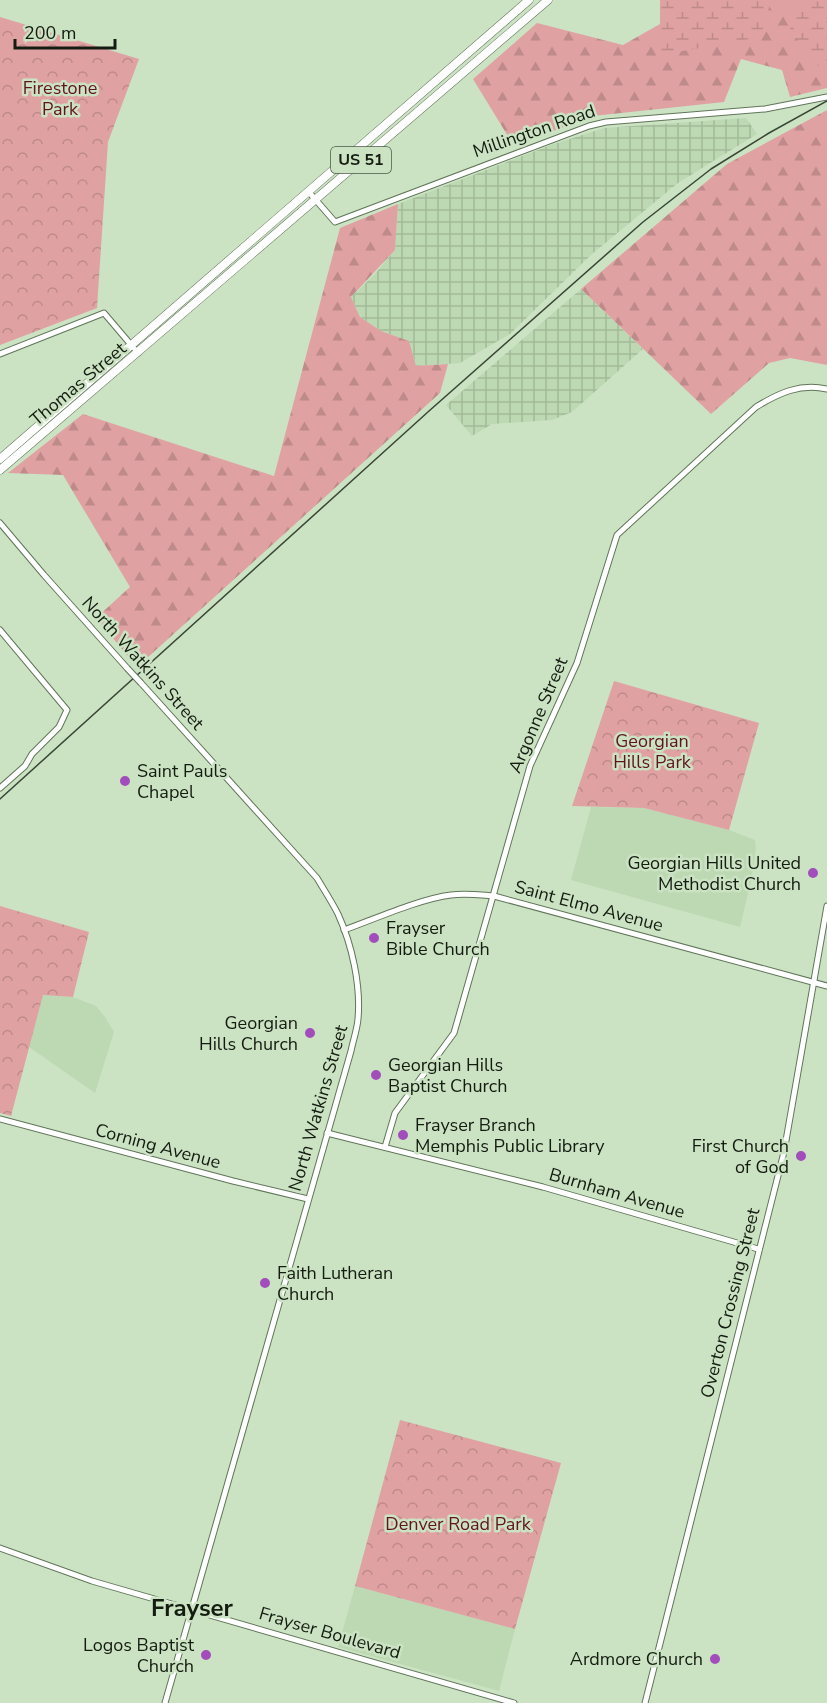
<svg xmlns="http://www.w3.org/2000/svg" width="827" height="1703" viewBox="0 0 827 1703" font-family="'Nunito Sans',sans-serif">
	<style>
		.built { fill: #bdd9b3 }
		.industrial { fill: url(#industrial-grid) }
		.forest { fill: url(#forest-firs) }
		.wetland { fill: url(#wetland-marsh) }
		.park { fill: url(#park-crowns) }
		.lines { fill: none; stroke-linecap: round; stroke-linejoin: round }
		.secondary-casing { stroke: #607559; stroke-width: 7 }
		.highway-casing { stroke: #607559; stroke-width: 9 }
		.secondary { stroke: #fff; stroke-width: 5 }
		.highway { stroke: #fff; stroke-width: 8 }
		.rail { stroke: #3a4636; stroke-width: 1.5 }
		.secondary-bridge-casing { stroke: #607559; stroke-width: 7; stroke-linecap: butt }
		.secondary-bridge { stroke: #fff; stroke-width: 5 }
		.poi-dot { fill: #a14dbb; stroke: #cbe3c3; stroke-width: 2 }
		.labels { text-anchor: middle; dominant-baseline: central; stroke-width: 5; stroke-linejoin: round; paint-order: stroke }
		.shield { fill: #cbe3c3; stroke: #4b5846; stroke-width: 1.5 }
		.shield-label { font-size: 16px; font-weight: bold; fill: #141c11 }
		.park-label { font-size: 18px; fill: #63121f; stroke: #cbe3c3 }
		.street-label { font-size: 18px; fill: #141c11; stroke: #cbe3c3 }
		.poi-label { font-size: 18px; fill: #141c11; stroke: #cbe3c3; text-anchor: start }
		.district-label { font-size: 24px; font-weight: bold; fill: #141c11; stroke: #cbe3c3 }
	</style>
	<defs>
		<pattern id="industrial-grid" width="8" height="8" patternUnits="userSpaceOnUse" patternTransform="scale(1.5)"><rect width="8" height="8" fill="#bdd9b3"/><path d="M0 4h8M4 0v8" fill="none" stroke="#a2ba99"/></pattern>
		<pattern id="forest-firs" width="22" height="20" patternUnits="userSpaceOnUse" patternTransform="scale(1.5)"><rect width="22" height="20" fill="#e0a1a2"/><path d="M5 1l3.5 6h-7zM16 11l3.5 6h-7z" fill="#bf8a8a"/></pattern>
		<pattern id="wetland-marsh" width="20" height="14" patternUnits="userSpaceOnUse" patternTransform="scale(1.5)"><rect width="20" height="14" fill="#e0a1a2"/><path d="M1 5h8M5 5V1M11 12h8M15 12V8" fill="none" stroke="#bf8a8a"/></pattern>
		<pattern id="park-crowns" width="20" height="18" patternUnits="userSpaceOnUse" patternTransform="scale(1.5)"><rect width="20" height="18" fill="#e0a1a2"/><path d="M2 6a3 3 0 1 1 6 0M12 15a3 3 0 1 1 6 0" fill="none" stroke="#bf8a8a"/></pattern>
	</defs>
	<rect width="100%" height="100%" fill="#cbe3c3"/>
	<g class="built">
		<path d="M591 807 644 808 729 830 755 840 756 848 751 881 740 927 571 880Z"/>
		<path d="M43 995 73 997 96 1006 105 1017 114 1032 95 1093 29 1047Z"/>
		<path d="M355 1586 515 1629 499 1691 338 1647Z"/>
	</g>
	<g class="industrial">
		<path d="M746 118 757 134 678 183 592 254 510 334 460 363 416 366 409 341 381 331 360 317 351 297 374 275 395 250 398 204 551 145 604 128Z"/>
		<path d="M581 289 643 349 572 412 552 420 492 424 472 436 446 405Z"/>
	</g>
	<g class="forest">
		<path d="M660 0H827V88L790 97 782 70 741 59 724 102 593 116 514 146 473 79 537 23 623 45 660 24Z"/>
		<path d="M827 110V365L790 358 769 363 711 414 581 289 727 164Z"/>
		<path d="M398 204 395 250 351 297 360 317 381 331 409 341 416 366 448 364 440 393 137 667 96 618 130 587 63 475 8 473 83 414 274 476 340 228Z"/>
	</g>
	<g class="wetland">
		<path d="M660 0H771L761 37 660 55Z"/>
		<path d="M795 0H827V66L819 67 790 30Z"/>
	</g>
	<g class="park">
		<path d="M0 17 139 59 108 142 97 308 0 345Z"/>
		<path d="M614 681 759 723 729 830 644 808 572 806Z"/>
		<path d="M0 906 89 932 73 997 43 995 11 1116 0 1113Z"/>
		<path d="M400 1420 561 1463 515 1629 355 1586Z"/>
	</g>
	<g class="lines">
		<defs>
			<g id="secondary">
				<path d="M308 191 335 222 589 126 606 122 765 109 827 97"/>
				<path d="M0 354 104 313 138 353"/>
				<path d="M0 523 44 575 127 668"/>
				<path d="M0 630 67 710 59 727 32 754 25 766 0 788"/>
				<path d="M141 683 317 878C324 890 332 902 338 914 352 945 361 985 358 1019 357 1030 353 1041 351 1051L165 1703"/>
				<path d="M344 930C375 919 419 899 451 895 466 893 480 895 494 896L827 986"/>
				<path d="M0 1119 233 1181 308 1199"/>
				<path d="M327 1133 543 1187 758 1249"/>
				<path d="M385 1147 395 1113 454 1033 530 766 577 663 617 535 756 407C779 393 800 383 827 389"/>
				<path d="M0 1548 92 1581 514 1703"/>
				<path d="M645 1703 784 1152 827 906"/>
			</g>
			<g id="highway">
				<path d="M0 459 529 0"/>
				<path d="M0 470 548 0"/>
			</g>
		</defs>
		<use href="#secondary" class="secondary-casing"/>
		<use href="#highway" class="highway-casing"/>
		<use href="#secondary" class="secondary"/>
		<use href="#highway" class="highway"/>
		<path class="rail" d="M0 799 429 411 643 222 711 169 769 133 827 101"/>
		<defs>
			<path id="secondary-bridge" d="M127 668 141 683"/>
		</defs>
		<use href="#secondary-bridge" class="secondary-bridge-casing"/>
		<use href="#secondary-bridge" class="secondary-bridge"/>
	</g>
	<g class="poi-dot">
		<circle cx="125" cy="781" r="6"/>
		<circle cx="813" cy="873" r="6"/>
		<circle cx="374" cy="938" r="6"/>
		<circle cx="310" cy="1033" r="6"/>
		<circle cx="376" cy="1075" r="6"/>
		<circle cx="403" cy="1135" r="6"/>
		<circle cx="801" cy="1156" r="6"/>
		<circle cx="265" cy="1283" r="6"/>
		<circle cx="206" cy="1655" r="6"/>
		<circle cx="715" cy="1659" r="6"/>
	</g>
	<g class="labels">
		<rect class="shield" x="331" y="147" width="60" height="26" rx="4.5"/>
		<g class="shield-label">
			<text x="361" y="160">US 51</text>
		</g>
		<g class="park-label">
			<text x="60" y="88">Firestone<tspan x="60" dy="21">Park</tspan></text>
			<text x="652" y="741">Georgian<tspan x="652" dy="21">Hills Park</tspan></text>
			<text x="458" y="1524">Denver Road Park</text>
		</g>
		<g class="street-label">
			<text transform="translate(534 131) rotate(-19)">Millington Road</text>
			<text transform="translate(78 384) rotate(-40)">Thomas Street</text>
			<text transform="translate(143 663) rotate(48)">North Watkins Street</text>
			<text transform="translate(538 715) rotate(-67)">Argonne Street</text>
			<text transform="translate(589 906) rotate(15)">Saint Elmo Avenue</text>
			<text transform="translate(318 1108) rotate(-74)">North Watkins Street</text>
			<text transform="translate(158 1146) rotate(15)">Corning Avenue</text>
			<text transform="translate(617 1193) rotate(16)">Burnham Avenue</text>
			<text transform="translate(730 1303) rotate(-76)">Overton Crossing Street</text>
			<text transform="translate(330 1633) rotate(16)">Frayser Boulevard</text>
		</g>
		<g class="poi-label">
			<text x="137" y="771">Saint Pauls<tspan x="137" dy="21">Chapel</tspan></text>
			<text x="801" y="863" text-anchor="end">Georgian Hills United<tspan x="801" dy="21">Methodist Church</tspan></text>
			<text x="386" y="928">Frayser<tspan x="386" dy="21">Bible Church</tspan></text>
			<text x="298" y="1023" text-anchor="end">Georgian<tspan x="298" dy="21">Hills Church</tspan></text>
			<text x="388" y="1065">Georgian Hills<tspan x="388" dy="21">Baptist Church</tspan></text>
			<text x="415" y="1125">Frayser Branch<tspan x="415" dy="21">Memphis Public Library</tspan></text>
			<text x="789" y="1146" text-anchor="end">First Church<tspan x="789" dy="21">of God</tspan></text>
			<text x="277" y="1273">Faith Lutheran<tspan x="277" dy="21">Church</tspan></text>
			<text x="194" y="1645" text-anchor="end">Logos Baptist<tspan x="194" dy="21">Church</tspan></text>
			<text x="703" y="1659" text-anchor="end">Ardmore Church</text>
		</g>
		<g class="district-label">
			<text x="192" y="1608">Frayser</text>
		</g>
	</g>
	<path d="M15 39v9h100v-9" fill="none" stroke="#141c11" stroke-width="3"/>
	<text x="24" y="39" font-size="18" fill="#141c11" stroke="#cbe3c3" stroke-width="4.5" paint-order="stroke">200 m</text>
</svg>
